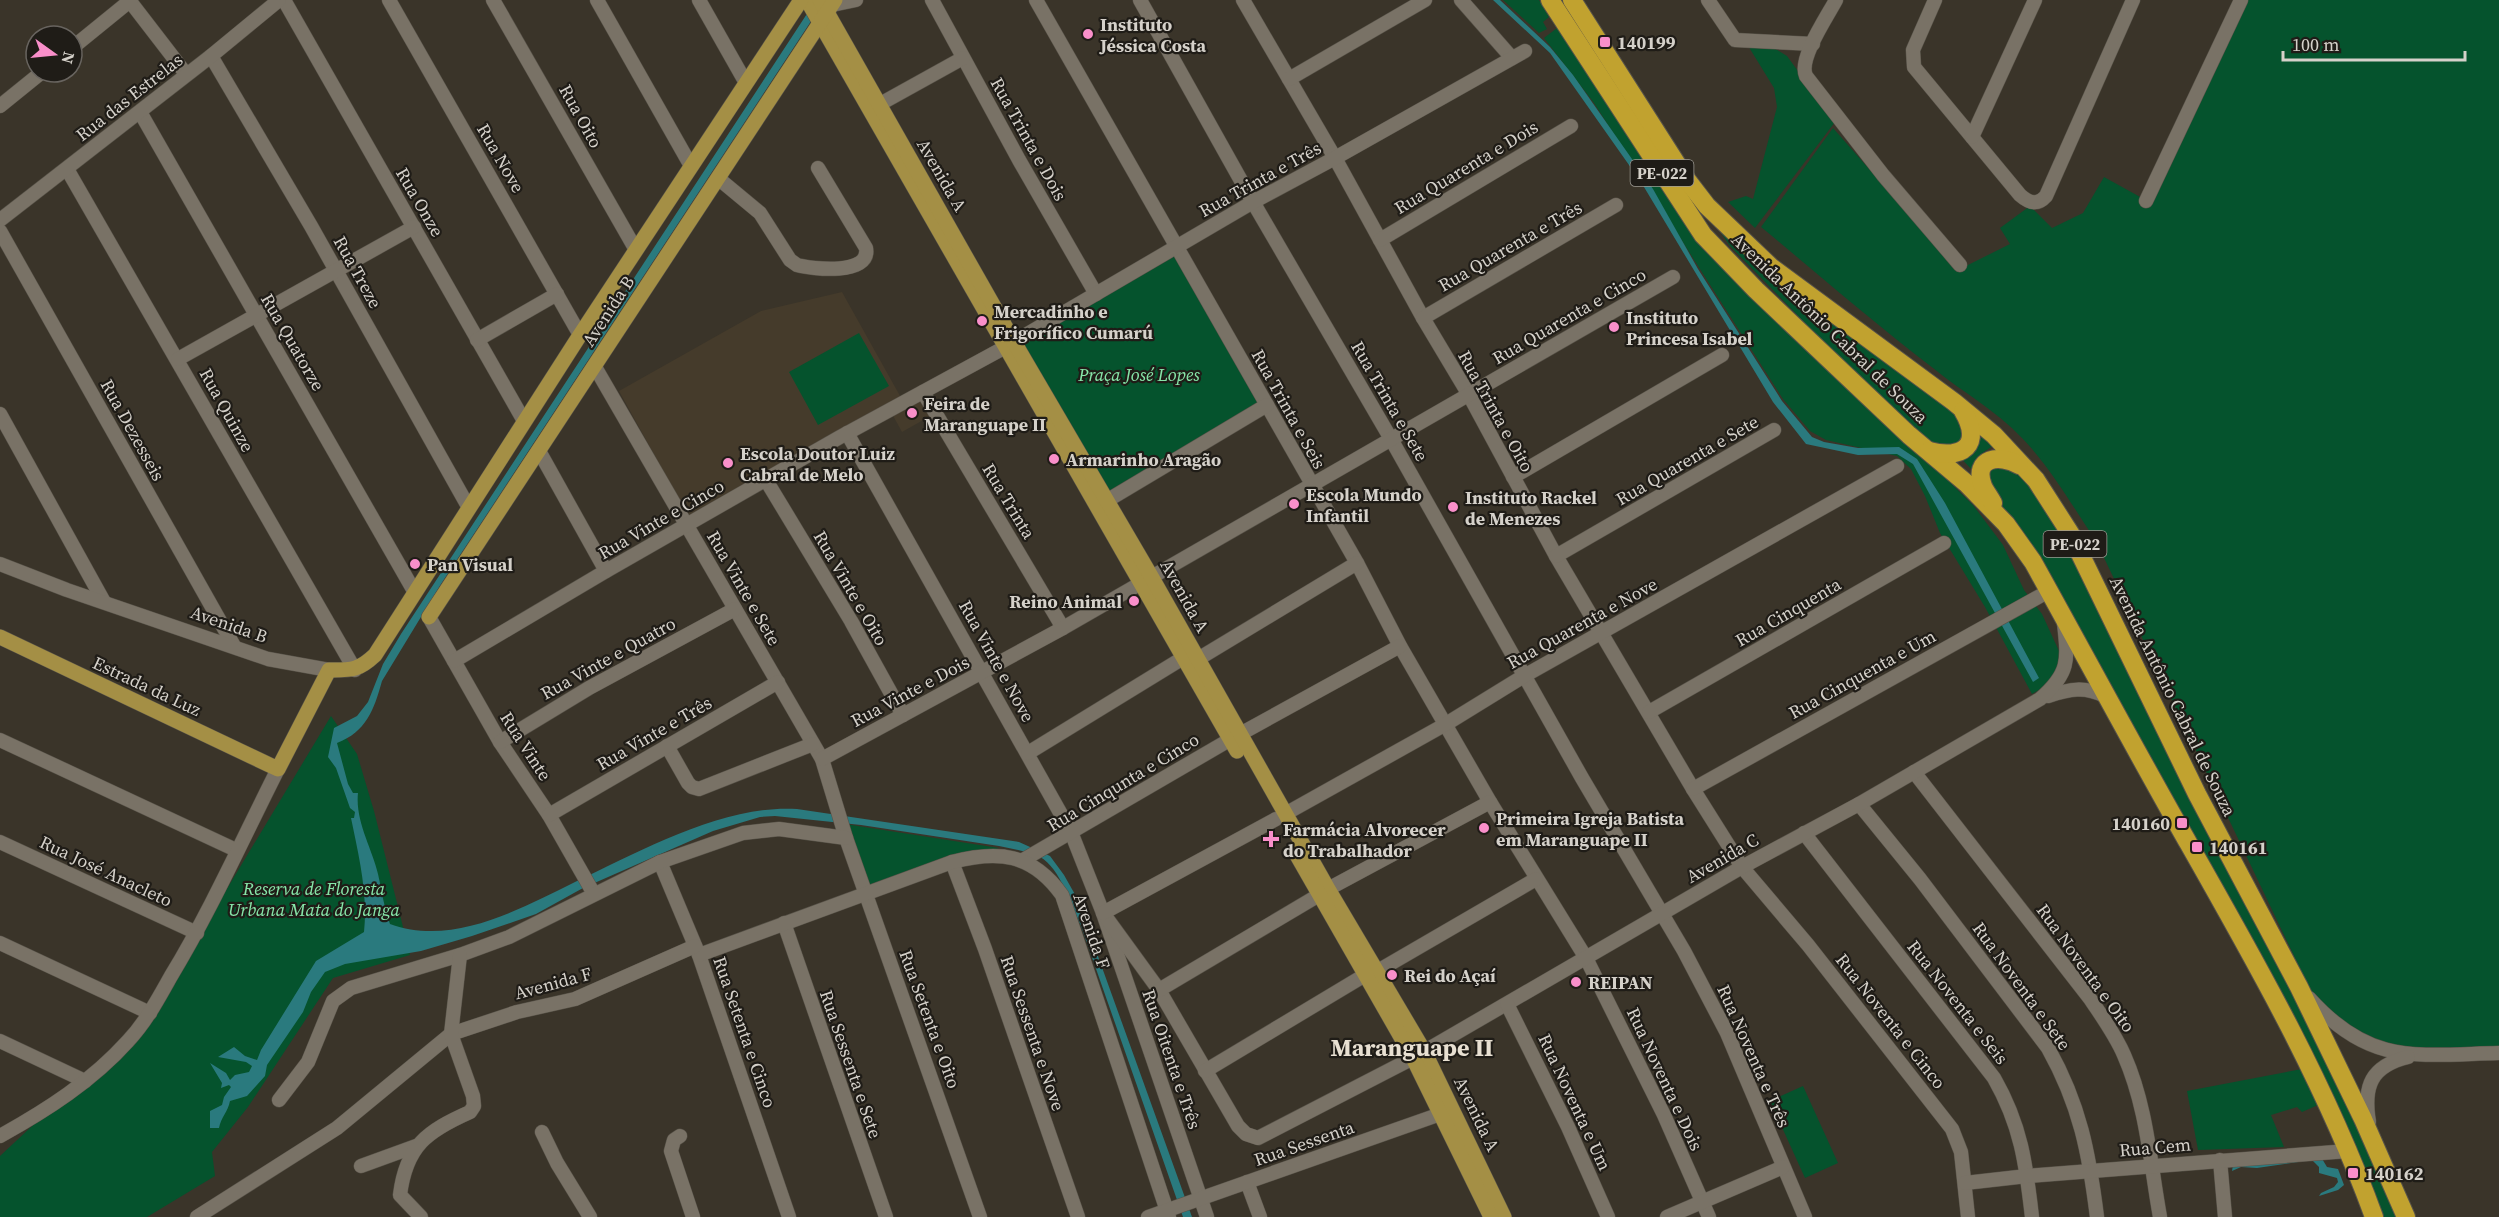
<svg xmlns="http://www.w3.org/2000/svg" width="2499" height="1217" viewBox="0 0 2499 1217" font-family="'Source Serif 4',serif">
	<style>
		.built { fill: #453b2b }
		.green { fill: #05532d }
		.water { fill: #2a7a7e }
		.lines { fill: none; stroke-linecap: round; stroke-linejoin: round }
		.minor-casing { stroke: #575248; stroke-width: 15 }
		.major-casing { stroke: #575248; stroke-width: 16 }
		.highway-casing { stroke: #575248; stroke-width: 20 }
		.minor { stroke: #797266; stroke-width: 14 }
		.major { stroke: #a48f45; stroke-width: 15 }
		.highway { stroke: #c1a22f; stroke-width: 18 }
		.poi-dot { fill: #f98fca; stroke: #1f1c17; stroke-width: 2 }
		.labels { text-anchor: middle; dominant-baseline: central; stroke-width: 4.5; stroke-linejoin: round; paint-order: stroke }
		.shield { fill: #1f1c17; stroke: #9e9b94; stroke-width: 1.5 }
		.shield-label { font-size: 16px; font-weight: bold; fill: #d5d1ca }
		.poi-label { font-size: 18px; font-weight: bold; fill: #d5d1ca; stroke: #1f1c17; text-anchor: start }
		.street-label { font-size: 18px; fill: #d5d1ca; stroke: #1f1c17 }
		.park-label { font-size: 18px; font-style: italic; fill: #87e6a9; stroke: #1f1c17 }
		.district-label { font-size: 24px; font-weight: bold; fill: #e8e0d2; stroke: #1f1c17 }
	</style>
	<rect width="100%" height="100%" fill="#3a3429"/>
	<g class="built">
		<path d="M842 292 904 403 692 523 619 391 761 311Z"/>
		<path d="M924 394 934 414 902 432 891 412Z"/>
	</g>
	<g class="green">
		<path d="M1503 0H1539L1549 17 1543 22 1547 29 1539 33Z"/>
		<path d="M2239 0H2499V1052L2383 1049 2317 1004 2096 541C2073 507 2051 468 2022 438 1996 410 1962 392 1933 368 1874 323 1818 274 1761 227L1833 128 1958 270 2010 244 2000 228 2030 206 2052 228 2083 213 2104 177 2142 198Z"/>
		<path d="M1561 25 1699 236 1973 505 2003 545 2024 590 2042 614 2059 651 2058 671 2046 686 2032 694 1985 607 1940 533 1925 496 1911 469 1897 456 1826 440 1810 431 1783 399 1594 103 1544 38Z"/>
		<path d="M1747 44 1771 46 1787 56 1835 122 1755 228 1728 202 1746 196 1753 199 1777 107 1774 88Z"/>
		<path d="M1710 217 1956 405 1968 438 1943 451 1912 433 1730 246Z"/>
		<path d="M1175 247 1266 407 1104 499 1014 342Z"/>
		<path d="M859 333 889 386 818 425 789 372Z"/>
		<path d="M1983 435 1997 443 1981 454 1973 471 1957 454 1974 446Z"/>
		<path d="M1989 462 2024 470 2069 534 2405 1217H2373L2325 1102 2302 1112 2297 1107 2271 1115 2284 1147 2198 1150 2187 1091 2307 1068 2026 538 1989 491Z"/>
		<path d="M331 716 357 754 374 811 410 955 333 978 248 1107 212 1152 215 1176 147 1217H0V1156L151 1015Z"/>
		<path d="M845 824 999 848 867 890Z"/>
		<path d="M1803 1086 1838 1163 1805 1178 1770 1101Z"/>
	</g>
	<g class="water">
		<path d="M816 0H825L441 584 382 681C374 710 366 732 337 743L348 784 353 793H358C355 821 372 848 378 874 382 892 384 907 390 924 453 947 520 909 575 882 640 851 725 804 797 809L1019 842 1050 856 1064 875 1077 898 1192 1217H1183L1081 926C1072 906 1060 868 1040 857 1027 851 1013 849 999 846L861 825 775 816 760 817 713 831 583 888 536 914 472 936 421 951 345 964 325 972 311 992 303 1012 267 1065 265 1076 247 1096 230 1101C228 1112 221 1117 219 1128H210V1111L222 1105 224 1097 231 1087 229 1085 221 1088 222 1083 210 1063 226 1073 230 1080 235 1075 249 1072 252 1066 246 1062 218 1057 234 1047 245 1056 257 1060 261 1050 316 961 364 932C368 893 359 857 351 818H354L355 812 350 808 336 768 328 757 334 728 357 716 368 702 383 664 401 634Z"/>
		<path d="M1493 0H1500L1550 47 1573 75 1653 189 1698 269 1782 401 1812 437 1824 442 1858 448 1899 447 1917 459 1945 503 2039 678 2033 682 1913 464 1897 454 1858 455 1806 444 1773 402 1641 182 1550 53Z"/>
		<path d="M2321 1157 2327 1167 2338 1169 2344 1185 2338 1190 2319 1196 2321 1193 2334 1187 2338 1182 2337 1178 2319 1173V1167L2312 1160 2257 1168 2241 1167 2232 1171 2233 1165Z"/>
	</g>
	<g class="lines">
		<defs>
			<g id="minor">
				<path d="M129 0 186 74"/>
				<path d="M284 0 524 421"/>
				<path d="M389 0 580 335"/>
				<path d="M493 0 636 250"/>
				<path d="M597 0 691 166"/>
				<path d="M699 0 746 83"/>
				<path d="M932 0 1019 160 1096 294"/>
				<path d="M1036 0 1357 563 1400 646 1490 802 1586 958 1664 1115 1709 1217"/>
				<path d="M1140 0 1253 202 1391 439 1582 778 1684 951 1727 1033 1805 1217"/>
				<path d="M1243 0 1335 158 1423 318 1469 395 1556 556 1693 789 1742 867 1808 945 1952 1129 1961 1152 1968 1217"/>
				<path d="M1461 0 1512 58"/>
				<path d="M1708 0 1735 40 1813 44"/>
				<path d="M1836 0C1827 17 1798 59 1806 76L1883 175 1960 265"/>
				<path d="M1935 0 1913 50 1914 67 2020 195C2029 203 2037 206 2046 196L2133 0"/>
				<path d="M832 5 856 0"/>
				<path d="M72 48 131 0"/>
				<path d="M211 56 311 226 469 508"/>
				<path d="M1289 79 1425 0"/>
				<path d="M0 106 42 72"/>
				<path d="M871 109 963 58"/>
				<path d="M140 112 414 591"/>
				<path d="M1972 137 2035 0"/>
				<path d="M67 169 355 670"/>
				<path d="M719 179 760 213 790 260 797 265C812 269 871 276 866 248L818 168"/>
				<path d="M2146 201 2241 0"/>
				<path d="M0 220 211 56 279 0"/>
				<path d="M0 231 234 646"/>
				<path d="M1380 240 1571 126"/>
				<path d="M1423 318 1616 205"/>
				<path d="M477 340 557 294"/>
				<path d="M178 359 414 227"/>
				<path d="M595 367 822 759 846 838 980 1217"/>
				<path d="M923 392 1063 628"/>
				<path d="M0 414 104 602"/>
				<path d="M847 433 1071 832 1103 913 1207 1217"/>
				<path d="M539 451 606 571"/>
				<path d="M1513 477 1722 355"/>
				<path d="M766 480 851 621 903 715"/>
				<path d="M1108 500 1267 405"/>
				<path d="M1556 556 1774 430"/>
				<path d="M0 564 67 590 268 659 329 670"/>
				<path d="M429 617 500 742 549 815 594 894"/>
				<path d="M1198 659 1357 563"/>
				<path d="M454 661 606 571 840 437 1000 350 1253 202 1335 158 1525 51"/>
				<path d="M2048 696C2070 689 2084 686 2105 696"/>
				<path d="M1649 712 1944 543"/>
				<path d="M0 740 236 850"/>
				<path d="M500 742 589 688 735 609"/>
				<path d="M667 746 688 783 692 787 699 789 813 744"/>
				<path d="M1028 753 1183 658"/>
				<path d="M822 759 1063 628 1673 277"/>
				<path d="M1914 772 2091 1000C2103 1018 2116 1036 2124 1055 2147 1107 2150 1162 2160 1217"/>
				<path d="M1693 789 2049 591"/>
				<path d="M1859 804 1920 879 2048 1048C2080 1105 2089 1153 2097 1217"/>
				<path d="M1285 814 1446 724 1524 676 1897 466"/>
				<path d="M549 815 778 682"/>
				<path d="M1804 833 1994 1078C2021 1125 2026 1164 2032 1217"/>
				<path d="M0 842 197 933"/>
				<path d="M1023 860 1231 739 1400 646"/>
				<path d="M660 862 699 955 789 1217"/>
				<path d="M952 862 985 949 1078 1217"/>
				<path d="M1328 889 1490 802"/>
				<path d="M1103 913 1159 990 1238 1126 1246 1134 1258 1138 1413 1058 1742 867 1859 804 2040 699C2070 673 2068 660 2064 623"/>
				<path d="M1103 913 1276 819"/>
				<path d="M784 923 886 1217"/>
				<path d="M0 943 150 1013"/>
				<path d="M699 955 952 862C998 850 1032 853 1062 895L1169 1217"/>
				<path d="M1376 972 1536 879"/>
				<path d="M1159 990 1319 895"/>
				<path d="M2309 998C2370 1066 2416 1055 2499 1053"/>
				<path d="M1507 1004 1568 1127 1608 1217"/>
				<path d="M0 1041 85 1081"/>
				<path d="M1205 1071 1365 975"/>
				<path d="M279 1100 308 1062 333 1001 351 988 460 955 509 937 660 862 743 833 779 829 846 838"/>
				<path d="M2369 1122C2363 1086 2371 1066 2408 1057"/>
				<path d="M542 1132 557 1163 590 1217"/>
				<path d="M0 1136C47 1110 92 1081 128 1041 146 1022 158 999 171 976 211 910 243 838 278 769"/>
				<path d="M680 1136 674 1140 671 1151 693 1217"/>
				<path d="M2220 1160 2225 1217"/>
				<path d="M361 1166 416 1146"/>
				<path d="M1247 1182 1260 1217"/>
				<path d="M1965 1183 2027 1176 2348 1151"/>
				<path d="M197 1217 337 1128 451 1034 517 1012 575 999 695 946"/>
				<path d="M421 1217 400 1195C406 1146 427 1131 470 1112L474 1106 473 1096 451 1034 460 955"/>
				<path d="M1148 1217 1449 1111"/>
				<path d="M1667 1217 1783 1167"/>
			</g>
			<g id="major">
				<path d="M807 0 1237 751"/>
				<path d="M820 0 1014 342 1151 576 1328 889 1424 1051 1504 1217"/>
				<path d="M429 617 835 0"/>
				<path d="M0 637 278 769 329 670C351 670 358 671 375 655L580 335 801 0"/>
				<path d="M1294 850 1413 1058 1491 1217"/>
			</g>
			<g id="highway">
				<path d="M1550 0 1703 235 1756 290 1909 435 1966 483 2006 524 2033 562C2083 652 2131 742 2182 832 2253 957 2325 1082 2374 1217"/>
				<path d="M1572 0 1687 180 1707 206 1771 267 1954 402 1994 435 2036 480 2070 533 2197 794 2299 987 2363 1119 2406 1217"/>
				<path d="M1929 451C1963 460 1983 445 1963 411"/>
				<path d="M1993 503C1990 497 1985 491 1983 486 1972 457 2000 454 2019 465"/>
			</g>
		</defs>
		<use href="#minor" class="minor-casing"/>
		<use href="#major" class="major-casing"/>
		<use href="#highway" class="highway-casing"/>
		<use href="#minor" class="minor"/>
		<use href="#major" class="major"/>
		<use href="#highway" class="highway"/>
	</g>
	<g class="poi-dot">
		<circle cx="1088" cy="34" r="6"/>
		<rect x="1599" y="36" width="12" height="12" rx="3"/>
		<circle cx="982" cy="321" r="6"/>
		<circle cx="1614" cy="327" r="6"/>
		<circle cx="912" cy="413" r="6"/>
		<circle cx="1054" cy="459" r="6"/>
		<circle cx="728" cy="463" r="6"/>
		<circle cx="1294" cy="504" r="6"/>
		<circle cx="1453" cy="507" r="6"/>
		<circle cx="415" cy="564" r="6"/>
		<circle cx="1134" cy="601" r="6"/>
		<rect x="2176" y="817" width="12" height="12" rx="3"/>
		<circle cx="1484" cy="828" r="6"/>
		<path d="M1268 830h6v6h6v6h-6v6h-6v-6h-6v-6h6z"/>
		<rect x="2191" y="841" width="12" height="12" rx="3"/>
		<circle cx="1392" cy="975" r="6"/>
		<circle cx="1576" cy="982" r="6"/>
		<rect x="2347" y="1167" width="12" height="12" rx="3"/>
	</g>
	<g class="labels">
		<g class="shield">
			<rect x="1630.5" y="160" width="63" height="26" rx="4.5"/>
			<rect x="2043.5" y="531" width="63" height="26" rx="4.5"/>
		</g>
		<g class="shield-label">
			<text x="1662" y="173">PE-022</text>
			<text x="2075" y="544">PE-022</text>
		</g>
		<g class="poi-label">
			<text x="1100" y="24">Instituto<tspan x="1100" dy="21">Jéssica Costa</tspan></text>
			<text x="1617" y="42">140199</text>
			<text x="994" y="311">Mercadinho e<tspan x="994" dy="21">Frigorífico Cumarú</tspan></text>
			<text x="1626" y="317">Instituto<tspan x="1626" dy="21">Princesa Isabel</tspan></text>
			<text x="924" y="403">Feira de<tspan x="924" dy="21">Maranguape II</tspan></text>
			<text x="740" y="453">Escola Doutor Luiz<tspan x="740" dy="21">Cabral de Melo</tspan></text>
			<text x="1066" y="459">Armarinho Aragão</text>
			<text x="1306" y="494">Escola Mundo<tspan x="1306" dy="21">Infantil</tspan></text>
			<text x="1465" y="497">Instituto Rackel<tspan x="1465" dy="21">de Menezes</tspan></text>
			<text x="427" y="564">Pan Visual</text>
			<text x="1122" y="601" text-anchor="end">Reino Animal</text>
			<text x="1496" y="818">Primeira Igreja Batista<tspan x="1496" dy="21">em Maranguape II</tspan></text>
			<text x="2170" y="823" text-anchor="end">140160</text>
			<text x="1283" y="829">Farmácia Alvorecer<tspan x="1283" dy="21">do Trabalhador</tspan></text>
			<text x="2209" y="847">140161</text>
			<text x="1404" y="975">Rei do Açaí</text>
			<text x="1588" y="982">REIPAN</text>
			<text x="2365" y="1173">140162</text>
		</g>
		<g class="street-label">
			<text transform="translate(129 97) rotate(-38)">Rua das Estrelas</text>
			<text transform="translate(581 116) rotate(61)">Rua Oito</text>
			<text transform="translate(1029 139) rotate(61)">Rua Trinta e Dois</text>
			<text transform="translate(501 158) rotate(60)">Rua Nove</text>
			<text transform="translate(1466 167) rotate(-31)">Rua Quarenta e Dois</text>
			<text transform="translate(942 175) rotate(60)">Avenida A</text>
			<text transform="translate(1260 179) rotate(-29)">Rua Trinta e Três</text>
			<text transform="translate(420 202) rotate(60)">Rua Onze</text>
			<text transform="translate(1510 246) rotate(-30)">Rua Quarenta e Três</text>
			<text transform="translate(358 272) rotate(61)">Rua Treze</text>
			<text transform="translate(608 311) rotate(-57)">Avenida B</text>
			<text transform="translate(1569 316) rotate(-30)">Rua Quarenta e Cinco</text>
			<text transform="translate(1830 328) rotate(44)">Avenida Antônio Cabral de Souza</text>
			<text transform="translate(293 342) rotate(60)">Rua Quatorze</text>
			<text transform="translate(1390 401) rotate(60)">Rua Trinta e Sete</text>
			<text transform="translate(1289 409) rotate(61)">Rua Trinta e Seis</text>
			<text transform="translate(227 410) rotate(61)">Rua Quinze</text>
			<text transform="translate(1496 411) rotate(61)">Rua Trinta e Oito</text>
			<text transform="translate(133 430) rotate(61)">Rua Dezesseis</text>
			<text transform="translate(1687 460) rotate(-30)">Rua Quarenta e Sete</text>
			<text transform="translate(1009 501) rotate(59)">Rua Trinta</text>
			<text transform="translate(661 519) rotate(-30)">Rua Vinte e Cinco</text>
			<text transform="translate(744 588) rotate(60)">Rua Vinte e Sete</text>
			<text transform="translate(851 588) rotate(60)">Rua Vinte e Oito</text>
			<text transform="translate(1185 596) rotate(61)">Avenida A</text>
			<text transform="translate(1788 612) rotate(-30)">Rua Cinquenta</text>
			<text transform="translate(1582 623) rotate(-29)">Rua Quarenta e Nove</text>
			<text transform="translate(229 624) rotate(19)">Avenida B</text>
			<text transform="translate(608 658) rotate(-29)">Rua Vinte e Quatro</text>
			<text transform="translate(997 661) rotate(61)">Rua Vinte e Nove</text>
			<text transform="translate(1862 674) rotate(-29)">Rua Cinquenta e Um</text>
			<text transform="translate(147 686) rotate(25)">Estrada da Luz</text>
			<text transform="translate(910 691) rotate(-28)">Rua Vinte e Dois</text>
			<text transform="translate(2173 696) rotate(64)">Avenida Antônio Cabral de Souza</text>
			<text transform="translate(654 733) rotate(-30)">Rua Vinte e Três</text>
			<text transform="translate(526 746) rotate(57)">Rua Vinte</text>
			<text transform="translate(1123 782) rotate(-31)">Rua Cinqunta e Cinco</text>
			<text transform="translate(1722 858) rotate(-30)">Avenida C</text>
			<text transform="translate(106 871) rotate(25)">Rua José Anacleto</text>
			<text transform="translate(1092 931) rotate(71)">Avenida F</text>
			<text transform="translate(2086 968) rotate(54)">Rua Noventa e Oito</text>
			<text transform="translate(553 983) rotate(-15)">Avenida F</text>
			<text transform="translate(2022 986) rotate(54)">Rua Noventa e Sete</text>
			<text transform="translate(1958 1002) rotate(52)">Rua Noventa e Seis</text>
			<text transform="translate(930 1019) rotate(70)">Rua Setenta e Oito</text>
			<text transform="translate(1891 1021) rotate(52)">Rua Noventa e Cinco</text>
			<text transform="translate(745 1032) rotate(71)">Rua Setenta e Cinco</text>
			<text transform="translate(1033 1033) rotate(71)">Rua Sessenta e Nove</text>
			<text transform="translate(1754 1056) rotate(66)">Rua Noventa e Três</text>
			<text transform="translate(1172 1059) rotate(71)">Rua Oitenta e Três</text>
			<text transform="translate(851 1064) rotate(71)">Rua Sessenta e Sete</text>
			<text transform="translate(1665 1079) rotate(65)">Rua Noventa e Dois</text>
			<text transform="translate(1575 1102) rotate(65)">Rua Noventa e Um</text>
			<text transform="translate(1477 1114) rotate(64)">Avenida A</text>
			<text transform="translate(1304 1143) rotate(-19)">Rua Sessenta</text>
			<text transform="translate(2155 1147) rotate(-5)">Rua Cem</text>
		</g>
		<g class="park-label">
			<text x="1139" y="374">Praça José Lopes</text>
			<text x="314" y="888">Reserva de Floresta<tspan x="314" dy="21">Urbana Mata do Janga</tspan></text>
		</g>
		<g class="district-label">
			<text x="1412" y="1047">Maranguape II</text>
		</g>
	</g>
	<g transform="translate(54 54) rotate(105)"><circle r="28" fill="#1f1c17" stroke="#68645f" stroke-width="1.5"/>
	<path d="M0-4.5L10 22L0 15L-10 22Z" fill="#f98fca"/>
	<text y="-9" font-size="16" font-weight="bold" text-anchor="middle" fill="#d5d1ca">N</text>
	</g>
	<path d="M2283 51v9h182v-9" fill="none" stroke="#d5d1ca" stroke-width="3"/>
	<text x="2292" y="51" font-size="18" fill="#d5d1ca" stroke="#1f1c17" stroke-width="4.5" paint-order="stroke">100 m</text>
</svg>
